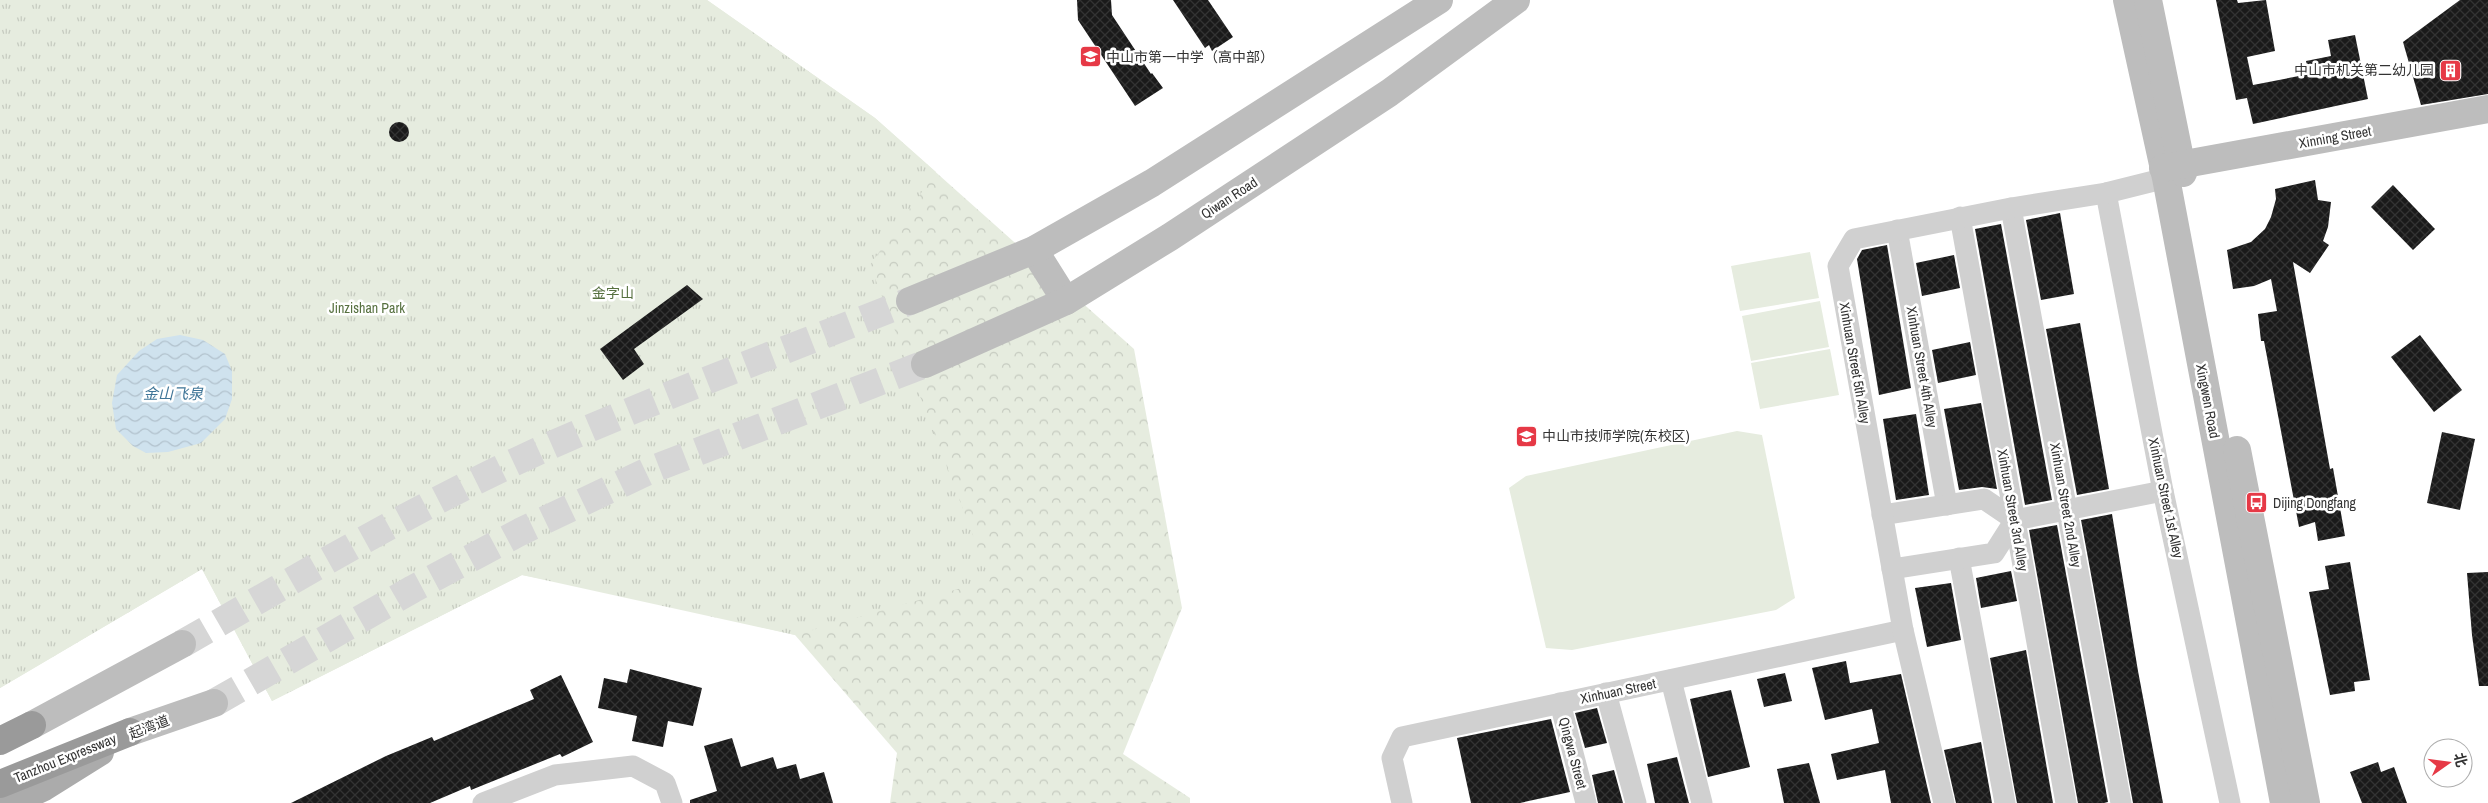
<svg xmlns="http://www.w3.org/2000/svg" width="2488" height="803" viewBox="0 0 2488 803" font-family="'Archivo Narrow','Noto Sans SC',sans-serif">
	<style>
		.forest { fill: url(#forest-crowns) }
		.park { fill: url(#park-tufts) }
		.pitch { fill: #e6ecdf }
		.water { fill: url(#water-waves) }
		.building { fill: url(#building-cross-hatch) }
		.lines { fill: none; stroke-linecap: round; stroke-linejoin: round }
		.secondary-tunnel { stroke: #d6d6d6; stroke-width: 28; stroke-dasharray: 28 14; stroke-linecap: butt }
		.street { stroke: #d0d0d0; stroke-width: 21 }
		.secondary { stroke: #bdbdbd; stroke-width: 28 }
		.primary { stroke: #ababab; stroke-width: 28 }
		.highway { stroke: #9a9a9a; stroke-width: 28 }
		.labels { text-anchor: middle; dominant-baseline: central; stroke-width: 5; stroke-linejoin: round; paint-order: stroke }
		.poi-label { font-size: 14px; fill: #333; stroke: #fff; text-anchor: start }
		.street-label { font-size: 14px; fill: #333; stroke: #fff }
		.park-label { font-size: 14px; fill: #56703f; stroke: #fff }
		.water-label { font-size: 15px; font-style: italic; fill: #3f7597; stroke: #fff }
	</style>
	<defs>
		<pattern id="forest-crowns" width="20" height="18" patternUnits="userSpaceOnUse" patternTransform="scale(1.25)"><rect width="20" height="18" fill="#e6ecdf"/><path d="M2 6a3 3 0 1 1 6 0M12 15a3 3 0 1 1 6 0" fill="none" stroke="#c6cbc0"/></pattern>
		<pattern id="park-tufts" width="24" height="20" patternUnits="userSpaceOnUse" patternTransform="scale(1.25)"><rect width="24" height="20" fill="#e6ecdf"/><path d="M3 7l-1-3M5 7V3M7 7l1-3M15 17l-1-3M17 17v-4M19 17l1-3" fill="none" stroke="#c6cbc0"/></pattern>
		<pattern id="water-waves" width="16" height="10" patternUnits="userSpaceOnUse" patternTransform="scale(1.25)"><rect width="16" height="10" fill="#cfe2ee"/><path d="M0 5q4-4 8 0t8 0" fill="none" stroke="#b2c2cd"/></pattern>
		<pattern id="building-cross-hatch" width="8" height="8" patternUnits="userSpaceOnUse" patternTransform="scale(1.25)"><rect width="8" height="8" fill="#1a1a1a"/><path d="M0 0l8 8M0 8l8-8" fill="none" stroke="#333"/></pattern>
	</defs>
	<rect width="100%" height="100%" fill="#fff"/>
	<path class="forest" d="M0 0H707L875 118 1134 349 1182 608 1123 754 1190 798V803H890L897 753 795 635 624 595 522 575 272 701 202 569 0 688Z"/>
	<path class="park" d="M0 0H707L875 118 936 172 870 265 990 580 795 635 522 575 272 701 202 569 0 688Z"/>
	<g class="pitch">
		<path d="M1810 252 1819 298 1740 311 1731 266Z"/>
		<path d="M1820 301 1829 347 1751 361 1742 316Z"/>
		<path d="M1830 349 1839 395 1760 409 1751 363Z"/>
		<path d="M1737 431 1762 435 1795 598 1776 610 1572 650 1546 648 1509 488 1526 476Z"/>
	</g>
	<path class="water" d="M180 335 203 340 225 354 232 371V399L225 419 201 443 168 452 146 453 133 446 116 429 112 403 117 375 139 351 157 339Z"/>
	<g class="building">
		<path d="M1077 0H1111L1112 15 1151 74 1152 73 1163 88 1135 106 1078 20Z"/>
		<path d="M1173 0H1208L1233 37 1212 51 1209 45 1205 48Z"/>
		<path d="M2216 0H2237L2238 3 2266 0 2275 51 2247 57 2253 85 2309 74 2306 61 2331 56 2328 40 2355 35 2368 99 2253 124 2247 98 2236 100Z"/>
		<path d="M2460 0H2488V94L2421 105 2403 42Z"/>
		<circle cx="399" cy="132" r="10"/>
		<path d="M2315 180 2318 200 2331 202 2328 227 2323 241 2329 245 2310 273 2293 262 2330 469 2333 468 2345 536 2318 541 2315 522 2299 527 2264 341H2261L2258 314 2277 311 2271 279 2254 286 2233 289 2227 250 2251 242 2265 229 2271 217 2276 199 2275 189Z"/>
		<path d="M2393 185 2435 229 2413 250 2371 207Z"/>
		<path d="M2060 213 2074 294 2041 300 2026 220Z"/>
		<path d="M2001 224 2052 500 2025 505 1975 229Z"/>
		<path d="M1887 245 1911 388 1879 395 1857 259 1862 250Z"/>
		<path d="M1954 255 1960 288 1922 296 1916 263Z"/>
		<path d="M687 285 703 299 634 349 644 364 623 380 600 349Z"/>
		<path d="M2080 323 2109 489 2077 495 2046 329Z"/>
		<path d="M2420 335 2462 390 2434 412 2391 357Z"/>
		<path d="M1970 342 1976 375 1938 383 1932 350Z"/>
		<path d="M1981 403 1997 489 1982 487 1959 490 1944 409Z"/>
		<path d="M1916 414 1929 495 1896 500 1883 419Z"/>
		<path d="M2442 432 2475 439 2460 510 2427 503Z"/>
		<path d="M2112 514 2138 671 2163 803H2133L2081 520Z"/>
		<path d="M2057 525 2108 802 2104 803H2078L2029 530Z"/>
		<path d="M2350 562 2370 680 2354 682 2355 691 2330 695 2309 592 2329 589 2325 566Z"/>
		<path d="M2011 571 2017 601 1981 608 1976 578Z"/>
		<path d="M2488 572V686H2479L2472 635 2467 573Z"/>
		<path d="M1951 583 1961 640 1927 647 1915 588Z"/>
		<path d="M2026 650 2053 803H2017L1990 658Z"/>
		<path d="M1846 661 1850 683 1901 674 1931 803H1891L1885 770 1837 780 1831 754 1879 743 1872 709 1825 720 1812 668Z"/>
		<path d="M630 669 702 688 693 726 668 721 663 747 632 741 637 716 598 708 604 678 627 683Z"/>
		<path d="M1785 673 1792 701 1764 707 1757 679Z"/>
		<path d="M561 675 593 742 562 757 560 754 471 790 470 786 430 803H291L386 756 432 737 434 741 534 699 530 690Z"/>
		<path d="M1731 690 1750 767 1708 777 1690 699Z"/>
		<path d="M1597 708 1607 743 1585 748 1575 713Z"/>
		<path d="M1551 719 1570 792 1520 803H1471L1457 738Z"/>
		<path d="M732 738 741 767 773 757 777 769 796 764 800 779 824 772 833 803H690V800L717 791 704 746Z"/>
		<path d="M1981 742 1992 803H1956L1944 750Z"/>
		<path d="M1677 757 1689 803H1655L1647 764Z"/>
		<path d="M2378 762 2381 772 2394 767 2407 803H2362L2350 772Z"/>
		<path d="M1809 763 1820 803H1784L1777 769Z"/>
		<path d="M1614 770 1623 803H1598L1592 775Z"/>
	</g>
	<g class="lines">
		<g class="secondary-tunnel">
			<path d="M182 644C314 568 446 489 586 430 693 384 802 344 910 301"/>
			<path d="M214 703 413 589 520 532 648 471 925 364"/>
		</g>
		<g class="street">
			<path d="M2106 193 2163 491 2230 803"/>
			<path d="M2011 208 2121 803"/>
			<path d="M1960 217 2066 803"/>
			<path d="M1897 230 1947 505"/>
			<path d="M1882 515 1984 499 2015 520 2163 491"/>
			<path d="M1959 558 2005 803"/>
			<path d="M1892 569 1994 553 2015 520"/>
			<path d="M1671 680 1702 803"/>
			<path d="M1606 693 1636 803"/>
			<path d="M1560 703 1586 803"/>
			<path d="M483 803 555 775 633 766 665 783 672 803"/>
			<path d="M1402 803 1392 758 1402 737 1903 630"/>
			<path d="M1944 803 1903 630 1838 266 1854 239 2011 208 2106 193 2166 178"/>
		</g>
		<g class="secondary">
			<path d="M2127 0 2166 178 2284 803"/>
			<path d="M2148 0 2183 173"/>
			<path d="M2163 168 2488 109"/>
			<path d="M1034 250 1066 301"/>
			<path d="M910 301 1034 250 1152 183 1439 0"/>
			<path d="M925 364 1066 301 1170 237 1389 93 1516 0"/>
			<path d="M2237 450 2306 803"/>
			<path d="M32 725 182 644"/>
			<path d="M130 732 214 703"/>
		</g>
		<path class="primary" d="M10 803 44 787 100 752"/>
		<g class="highway">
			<path d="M0 741 32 725"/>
			<path d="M0 784 130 732"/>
		</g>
	</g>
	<defs>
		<symbol id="school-square" viewBox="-11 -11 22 22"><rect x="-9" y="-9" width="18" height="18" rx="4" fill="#e63946" stroke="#fff"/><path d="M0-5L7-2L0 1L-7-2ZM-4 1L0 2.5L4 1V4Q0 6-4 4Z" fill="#fff"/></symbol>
		<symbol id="building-square" viewBox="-11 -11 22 22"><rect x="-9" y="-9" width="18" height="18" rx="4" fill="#e63946" stroke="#fff"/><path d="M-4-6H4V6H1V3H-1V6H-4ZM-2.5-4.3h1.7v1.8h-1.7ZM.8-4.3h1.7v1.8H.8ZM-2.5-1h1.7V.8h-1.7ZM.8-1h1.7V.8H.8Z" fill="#fff"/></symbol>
		<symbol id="university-square" viewBox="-11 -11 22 22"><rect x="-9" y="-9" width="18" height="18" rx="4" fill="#e63946" stroke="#fff"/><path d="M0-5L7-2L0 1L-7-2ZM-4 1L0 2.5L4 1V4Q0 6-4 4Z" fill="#fff"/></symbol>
		<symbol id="bus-square" viewBox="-11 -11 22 22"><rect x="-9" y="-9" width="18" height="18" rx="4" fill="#e63946" stroke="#fff"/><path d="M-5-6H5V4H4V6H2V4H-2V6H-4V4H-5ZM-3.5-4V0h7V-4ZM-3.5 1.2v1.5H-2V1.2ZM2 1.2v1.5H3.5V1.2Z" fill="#fff"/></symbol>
	</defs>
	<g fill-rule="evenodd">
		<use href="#school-square" x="1078" y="44" width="25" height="25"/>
		<use href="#building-square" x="2438" y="58" width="25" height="25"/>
		<use href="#university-square" x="1514" y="424" width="25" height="25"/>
		<use href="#bus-square" x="2244" y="490" width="25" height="25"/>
	</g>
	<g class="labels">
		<g class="poi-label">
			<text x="1106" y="57">中山市第一中学（高中部）</text>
			<text x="2434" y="70" text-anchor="end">中山市机关第二幼儿园</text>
			<text x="1542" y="436">中山市技师学院(东校区)</text>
			<text x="2273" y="503">Dijing Dongfang</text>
		</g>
		<g class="street-label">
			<text transform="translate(2335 137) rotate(-10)">Xinning Street</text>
			<text transform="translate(1229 198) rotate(-33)">Qiwan Road</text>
			<text transform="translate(1855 363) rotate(80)">Xinhuan Street 5th Alley</text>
			<text transform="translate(1922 367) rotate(80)">Xinhuan Street 4th Alley</text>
			<text transform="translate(2208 401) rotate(79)">Xingwen Road</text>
			<text transform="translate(2166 498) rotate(78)">Xinhuan Street 1st Alley</text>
			<text transform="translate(2066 505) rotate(80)">Xinhuan Street 2nd Alley</text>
			<text transform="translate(2013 510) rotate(80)">Xinhuan Street 3rd Alley</text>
			<text transform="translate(1618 691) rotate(-12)">Xinhuan Street</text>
			<text transform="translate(149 727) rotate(-21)">起湾道</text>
			<text transform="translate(1573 753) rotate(75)">Qingwa Street</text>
			<text transform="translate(65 758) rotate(-22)">Tanzhou Expressway</text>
		</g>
		<g class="park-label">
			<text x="613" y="293">金字山</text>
			<text x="367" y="308">Jinzishan Park</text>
		</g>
		<g class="water-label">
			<text x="173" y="393">金山飞泉</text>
		</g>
	</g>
	<g transform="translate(2448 763) rotate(76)"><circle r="24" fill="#ffffff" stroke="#adadad"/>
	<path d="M0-4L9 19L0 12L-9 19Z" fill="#e63946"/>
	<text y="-8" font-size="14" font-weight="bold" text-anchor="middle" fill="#333333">北</text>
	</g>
</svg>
